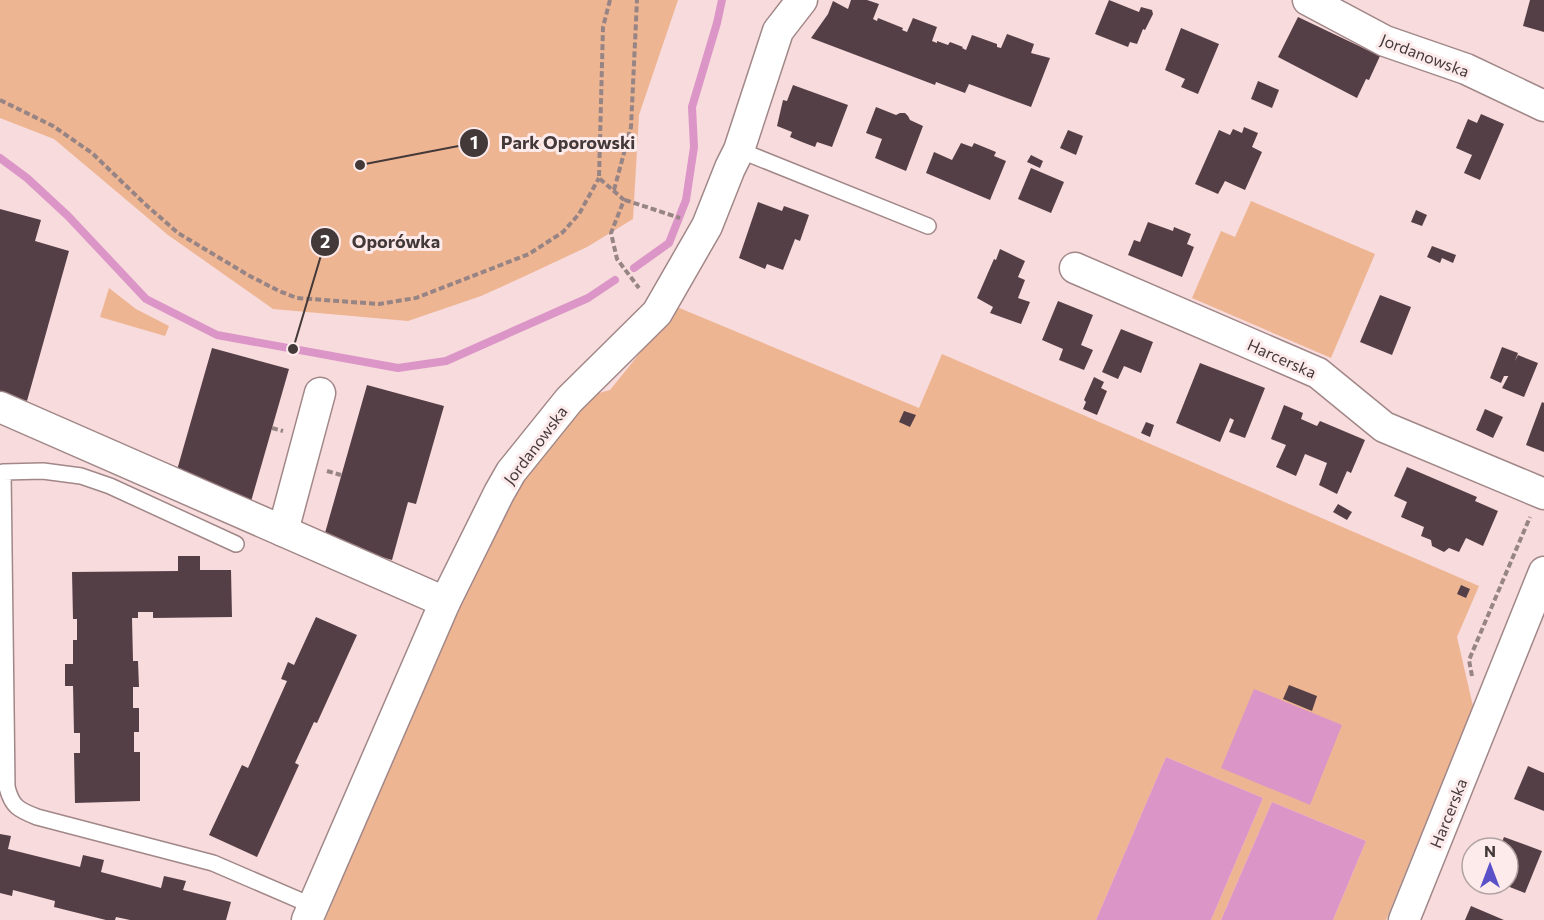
<svg xmlns="http://www.w3.org/2000/svg" width="1544" height="920" viewBox="0 0 1544 920" font-family="Commissioner,sans-serif">
	<style>
		.green { fill: #eeb593 }
		.water { fill: #db96c7 }
		.lines { fill: none; stroke-linecap: round; stroke-linejoin: round }
		.stream { stroke: #db96c7; stroke-width: 8 }
		.building { fill: #553f47 }
		.service-casing { stroke: #a18788; stroke-width: 18 }
		.minor-casing { stroke: #a18788; stroke-width: 33 }
		.path { stroke: #978484; stroke-width: 4; stroke-dasharray: 6 3; stroke-linecap: butt }
		.service { stroke: #fff; stroke-width: 15 }
		.minor { stroke: #fff; stroke-width: 30 }
		.labels { text-anchor: middle; dominant-baseline: central; stroke-width: 6; stroke-linejoin: round; paint-order: stroke }
		.street-label { font-size: 16px; fill: #443939; stroke: #fdebec }
		.leader { fill: none; stroke: #443939; stroke-width: 2 }
		.callout-dot { fill: #443939; stroke: #fdebec; stroke-width: 2 }
		.mark-label { font-size: 18px; text-anchor: middle; font-weight: bold; fill: #fff }
		.callout-label { font-size: 18px; text-anchor: middle; font-weight: bold; fill: #443939; stroke: #fdebec; stroke-width: 6; stroke-linejoin: round; paint-order: stroke }
	</style>
	<rect width="100%" height="100%" fill="#f8dbdc"/>
	<g class="green">
		<path d="M0 0H678L639 115 633 219 587 247 523 277 481 296 408 321 273 309 168 235 54 139 0 118Z"/>
		<path d="M1251 201 1375 254 1331 358 1192 298 1221 231 1235 237Z"/>
		<path d="M109 288 136 309 169 326 165 336 100 317Z"/>
		<path d="M677 307 919 408 942 354 1479 586 1457 637 1473 706 1386 920H1333L1366 841 1272 802 1221 920H1211L1263 798 1166 757 1096 920H325L440 646 515 487 588 396 610 390Z"/>
	</g>
	<g class="water">
		<path d="M1254 689 1342 725 1310 805 1221 768Z"/>
		<path d="M1166 757 1263 798 1211 920H1096Z"/>
		<path d="M1272 802 1366 841 1333 920H1221Z"/>
	</g>
	<g class="lines">
		<g class="stream">
			<path d="M0 158 27 178 68 216 146 299 217 335 398 368 446 361 588 298 615 280"/>
			<path d="M634 268 669 243 686 200 694 147 692 107 717 23 722 0"/>
		</g>
	</g>
	<g class="building">
		<path d="M851 0H867L879 4 873 19 877 21 878 18 903 28 902 30 907 32 913 18 937 27 932 41 937 43V41L948 45 950 42 963 47 962 48 966 50 972 35 997 44V47L1001 48 1007 34 1034 44 1031 53 1050 58 1031 107 969 84 965 93 936 82 935 85 811 38 828 14 833 1 848 9Z"/>
		<path d="M1109 0 1139 12 1141 7 1152 10 1153 14 1145 30 1143 29 1137 44 1130 42 1128 47 1095 34Z"/>
		<path d="M1530 0H1544V32L1523 26Z"/>
		<path d="M1298 17 1380 56 1369 80 1366 79 1357 98 1278 57Z"/>
		<path d="M1181 28 1219 44 1198 94 1181 87 1185 79 1165 70Z"/>
		<path d="M1258 81 1279 90 1272 108 1251 99Z"/>
		<path d="M793 85 848 105 832 147 817 142 815 147 802 142 790 137 792 132 777 126 783 100 787 101Z"/>
		<path d="M876 107 896 115 900 113H905L908 116 910 120 923 126 906 171 875 158 882 139 866 133Z"/>
		<path d="M1481 114 1504 124 1480 180 1464 173 1472 155 1456 148 1468 119 1477 123Z"/>
		<path d="M1244 127 1258 133 1252 147 1262 152 1245 190 1225 181 1218 194 1195 184 1219 130 1230 135 1233 129 1242 133Z"/>
		<path d="M1068 130 1083 136 1076 155 1060 148Z"/>
		<path d="M961 143 972 147 974 143 996 152 994 156 1006 161 990 200 926 173 934 152 952 160Z"/>
		<path d="M1031 155 1043 161 1040 168 1027 162Z"/>
		<path d="M1031 168 1064 182 1051 213 1018 199Z"/>
		<path d="M758 202 782 211 784 206 809 215 800 241 795 239 783 270 767 264 765 269 739 258Z"/>
		<path d="M0 209 41 220 35 241 69 251 27 401 0 393Z"/>
		<path d="M1416 210 1427 215 1422 226 1411 222Z"/>
		<path d="M1148 222 1173 231 1174 227 1191 234 1187 244 1194 247 1182 277 1128 255 1134 240 1140 242Z"/>
		<path d="M1432 246 1456 255 1453 263 1442 258 1440 263 1427 257Z"/>
		<path d="M1000 249 1025 261 1018 277 1025 280 1018 298 1030 302 1021 324 990 313 993 307 977 298 994 259 996 260Z"/>
		<path d="M1380 295 1411 307 1392 355 1360 342Z"/>
		<path d="M1058 301 1093 315 1081 345 1093 350 1084 370 1059 360 1063 349 1042 340Z"/>
		<path d="M1121 329 1153 342 1141 373 1124 366 1118 379 1102 372Z"/>
		<path d="M1502 347 1518 353 1515 361 1518 355 1538 363 1524 397 1502 388 1512 369 1509 376H1504L1501 383 1490 378Z"/>
		<path d="M212 348 289 369 250 505 175 477Z"/>
		<path d="M1200 363 1265 388 1245 438 1229 432 1234 420 1230 418 1220 442 1176 423Z"/>
		<path d="M1094 377 1104 382 1101 388 1107 391 1097 415 1083 409 1086 402 1084 400Z"/>
		<path d="M367 385 444 406 416 504 408 502 392 560 323 540Z"/>
		<path d="M1542 402 1544 403V452L1526 445Z"/>
		<path d="M1284 405 1303 413 1301 419 1317 426 1320 421 1365 440 1351 473 1347 471 1337 494 1319 485 1327 463 1305 454 1296 476 1276 467 1286 445 1271 439Z"/>
		<path d="M1485 409 1503 417 1493 438 1476 430Z"/>
		<path d="M904 411 916 415 910 427 899 422Z"/>
		<path d="M1146 422 1154 425 1150 437 1141 433Z"/>
		<path d="M1407 467 1477 497 1475 501 1498 511 1483 546 1466 538 1459 552 1449 548 1444 552 1432 546 1431 540 1421 536 1424 527 1401 517 1407 502 1394 496Z"/>
		<path d="M1338 504 1352 512 1347 520 1333 512Z"/>
		<path d="M178 556H200V570H231L232 617 153 618V612H138V618H132L133 661H138L139 687H133V708H139V732H134V752H140V801L75 803 74 753H80V733H74L73 686H65V664H73V640H77V619H73L72 572 178 571Z"/>
		<path d="M1461 585 1470 589 1466 598 1457 594Z"/>
		<path d="M316 617 357 635 317 723 314 722 295 763 299 765 257 857 209 835 242 765 248 768 287 681 281 679 288 662 294 665Z"/>
		<path d="M1289 685 1317 696 1312 711 1283 699Z"/>
		<path d="M1528 766 1544 773V811L1514 799Z"/>
		<path d="M0 834 11 836 8 849 80 867 83 855 104 860 101 872 161 888 164 876 186 881 183 890 231 902 226 920H130L116 917 115 920H106L54 907 55 901 13 890 12 896 0 893Z"/>
		<path d="M1504 837 1542 851 1525 893 1507 886 1510 880 1508 848H1494L1495 845 1500 847Z"/>
		<path d="M1471 906 1504 920H1465Z"/>
	</g>
	<g class="lines">
		<defs>
			<g id="service">
				<path d="M739 150 928 226"/>
				<path d="M236 544 110 486 81 476 43 471 3 472 7 787C12 807 19 810 37 817L213 863 313 906"/>
			</g>
			<g id="minor">
				<path d="M1308 0 1385 41 1466 69 1544 106"/>
				<path d="M1075 268 1318 373 1384 427 1544 494"/>
				<path d="M0 407 445 602"/>
				<path d="M283 531 320 393"/>
				<path d="M307 920 445 602 499 493 511 472 569 400 657 313 707 226 730 168 739 150 778 31 802 0"/>
				<path d="M1404 920 1544 572"/>
			</g>
		</defs>
		<use href="#service" class="service-casing"/>
		<use href="#minor" class="minor-casing"/>
		<g class="path">
			<path d="M610 0 603 27 599 178 624 200 611 233 617 259 639 288"/>
			<path d="M0 100 53 126 92 153 145 204 178 233 248 275 279 291 297 298 379 304 416 298 529 254 563 232 579 214 599 178"/>
			<path d="M614 190 631 127 637 0"/>
			<path d="M625 200 680 218"/>
			<path d="M272 428 283 431"/>
			<path d="M327 471 341 475"/>
			<path d="M1472 676 1469 660 1530 517"/>
		</g>
		<use href="#service" class="service"/>
		<use href="#minor" class="minor"/>
	</g>
	<g class="labels">
		<g class="street-label">
			<text transform="translate(1425 55) rotate(21)">Jordanowska</text>
			<text transform="translate(1282 358) rotate(24)">Harcerska</text>
			<text transform="translate(535 445) rotate(-53)">Jordanowska</text>
			<text transform="translate(1448 813) rotate(-68)">Harcerska</text>
		</g>
	</g>
	<path class="leader" d="M360 165L474 143M293 349L325 242"/>
	<g class="callout-dot">
		<circle cx="360" cy="165" r="6"/>
		<circle cx="293" cy="349" r="6"/>
		<circle cx="474" cy="143" r="15"/>
		<circle cx="325" cy="242" r="15"/>
	</g>
	<g class="mark-label">
		<text x="474" y="149">1</text>
		<text x="325" y="248">2</text>
	</g>
	<g class="callout-label">
		<text x="568" y="149">Park Oporowski</text>
		<text x="396" y="248">Oporówka</text>
	</g>
	<g transform="translate(1490 866)"><circle r="28" fill="#fdebec" stroke="#b3a4a4" stroke-width="1.5"/>
	<path d="M0-4.5L10 22L0 15L-10 22Z" fill="#5a50c8"/>
	<text y="-9" font-size="16" font-weight="bold" text-anchor="middle" fill="#443939">N</text>
	</g>
</svg>
